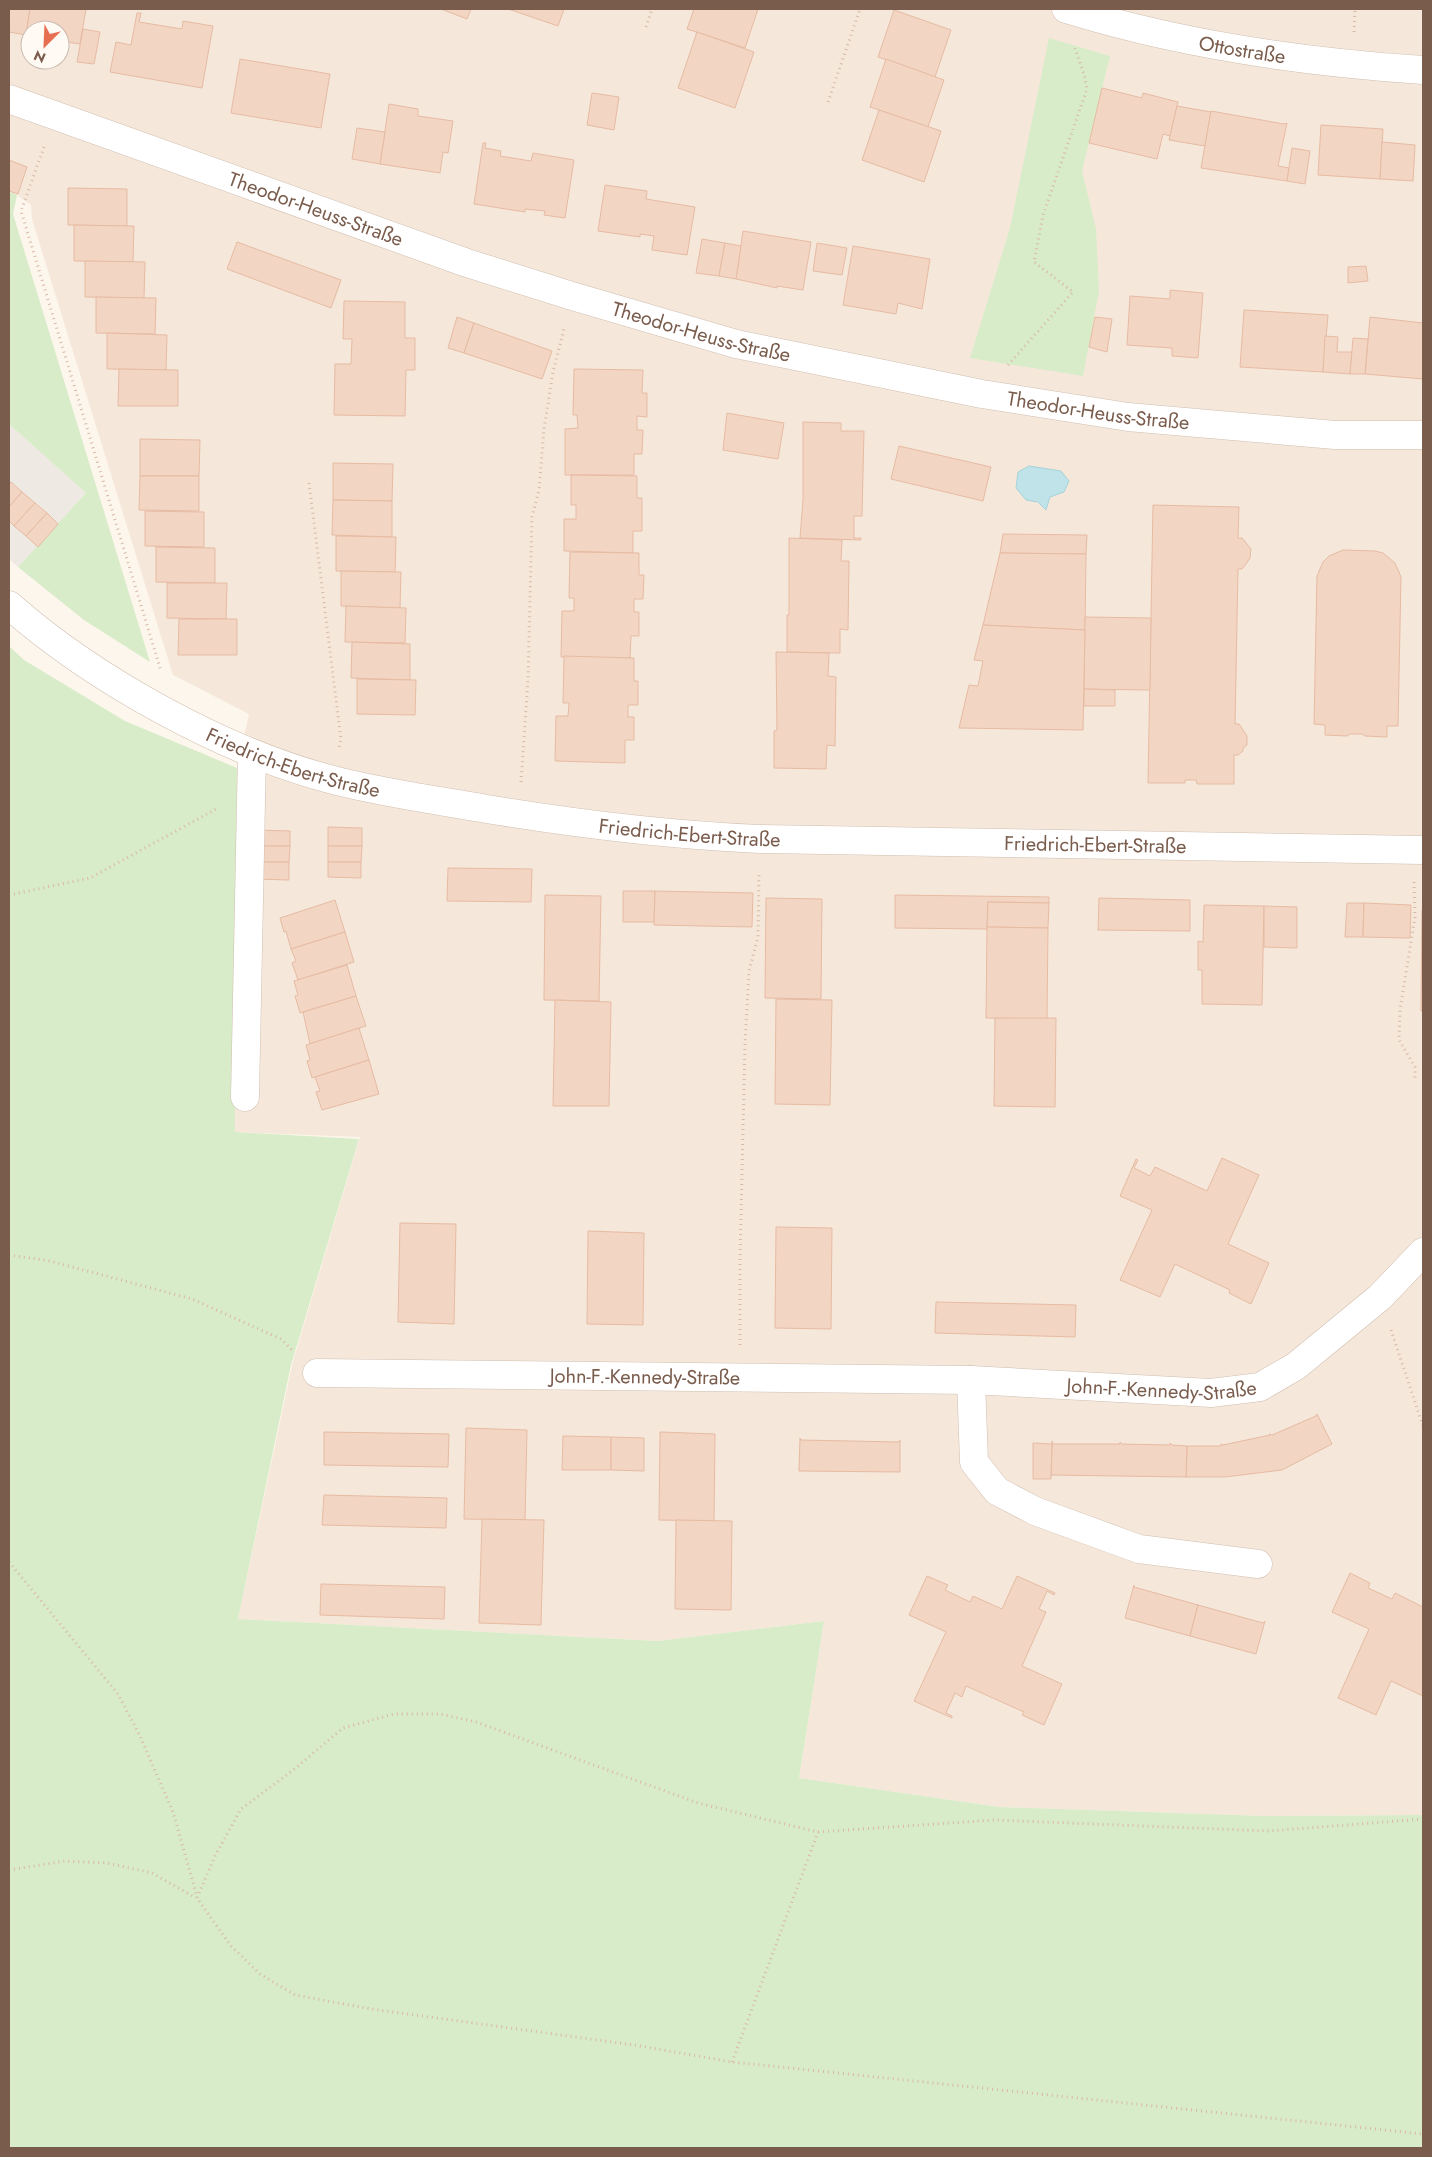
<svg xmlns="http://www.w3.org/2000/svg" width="1432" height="2157" viewBox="0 0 1432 2157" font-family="Jost,sans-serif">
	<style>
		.residential { fill: #f5e8da; fill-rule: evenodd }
		.industrial { fill: #efe9e4 }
		.green { fill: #d8ecc9 }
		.water { fill: #bfe3e8; stroke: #a5d3da }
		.building { fill: #f3d5c3; stroke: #e6bba3 }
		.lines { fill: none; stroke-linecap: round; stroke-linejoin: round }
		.minor-casing { stroke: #d1beb0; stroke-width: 29 }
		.path { stroke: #d9b8a5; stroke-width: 3; stroke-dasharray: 1 4; stroke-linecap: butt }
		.minor { stroke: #fff; stroke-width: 28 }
		.labels { text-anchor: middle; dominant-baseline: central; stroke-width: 4; stroke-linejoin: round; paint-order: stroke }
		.street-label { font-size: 20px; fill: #7a5c4d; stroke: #fffaf3 }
	</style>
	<rect width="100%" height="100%" fill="#fdf6ec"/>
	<path class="residential" d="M9 9H1423V1815L1265 1816 999 1807 799 1778 824 1621 658 1641 238 1619 293 1361 360 1137 235 1132 237 768 249 714 173 675 32 219 31 205 17 195 9 192ZM30 30H60V60H30Z"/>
	<path class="industrial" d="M9 424 86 493 18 567 9 559Z"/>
	<g class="green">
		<path d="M1049 38 1110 56 1082 171 1096 229 1099 291 1083 376 970 358 1010 228Z"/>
		<path d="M9 192 17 195 13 214 150 662 84 620 18 567 86 493 9 424Z"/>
		<path d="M9 646 24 660 125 721 237 768 235 1132 359 1139 291 1365 238 1619 658 1641 824 1621 799 1778 999 1807 1265 1816 1423 1815V2148H9Z"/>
	</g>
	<path class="water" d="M1029 466 1061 471 1069 481 1064 492 1050 497 1046 510 1038 502 1026 500 1016 488 1018 472Z"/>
	<g class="building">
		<path d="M9 9H30L26 35 9 32Z"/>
		<path d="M30 9H86L80 44 60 41V30H30V36L26 35Z"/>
		<path d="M441 9H471L467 19Z"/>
		<path d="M508 9H564L558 26Z"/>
		<path d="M694 9H758L745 48 687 29Z"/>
		<path d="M894 10 951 30 935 77 878 57Z"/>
		<path d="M137 13H141L139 22 182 29 183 21 213 26 202 88 110 72 116 42 131 45Z"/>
		<path d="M83 29 100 32 94 64 77 62Z"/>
		<path d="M697 32 754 52 735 108 678 88Z"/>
		<path d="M240 59 330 74 321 128 231 113Z"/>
		<path d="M886 59 944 80 928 127 870 107Z"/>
		<path d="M1102 88 1142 98 1143 93 1178 102 1170 136 1163 134 1157 159 1089 143Z"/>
		<path d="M592 93 619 97 614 130 587 125Z"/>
		<path d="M389 104 418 109V116L453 121 448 153 443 152 440 173 380 164Z"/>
		<path d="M1177 106 1211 112 1205 146 1169 140Z"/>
		<path d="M879 110 941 131 924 182 862 160Z"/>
		<path d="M1211 111 1284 124 1287 123 1278 166 1289 168 1287 181 1201 168Z"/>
		<path d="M1321 125 1383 129 1380 179 1318 175Z"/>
		<path d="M357 128 385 132 380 164 352 159Z"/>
		<path d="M1382 142 1415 145 1413 181 1380 179Z"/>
		<path d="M483 143H486L485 148 501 151 500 156 531 161 533 153 574 160 565 218 544 215 545 211 525 209V212L474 204Z"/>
		<path d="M1292 148 1310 151 1305 184 1287 181Z"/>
		<path d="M9 160 27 167 18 194 9 191Z"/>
		<path d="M605 185 647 191 646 199 695 207 687 255 652 250 654 236 640 234V237L598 231Z"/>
		<path d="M68 188 127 189V226L68 225Z"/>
		<path d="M74 225 134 226 133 262 74 261Z"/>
		<path d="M743 231 811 242 803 290 777 286V288L736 279Z"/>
		<path d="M702 239 725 243 719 276 696 273Z"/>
		<path d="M237 242 341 280 331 308 227 269Z"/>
		<path d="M725 243 741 246 736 279 719 276Z"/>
		<path d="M817 243 847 248 842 275 813 271Z"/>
		<path d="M853 246 930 259 922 309 898 303 896 314 843 305Z"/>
		<path d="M85 261 145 262 144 298 85 297Z"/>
		<path d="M1366 266 1368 281 1348 283V267Z"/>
		<path d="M1170 290 1203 293 1198 358 1172 356V348L1127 345 1130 296 1170 299Z"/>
		<path d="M96 297 156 298 155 334 96 333Z"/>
		<path d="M344 301 405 302V338H415V370H406L405 416 334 415 335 364H351L352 339H343Z"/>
		<path d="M1244 310 1328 315 1323 372 1240 367Z"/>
		<path d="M457 317 474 323 464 353 448 348Z"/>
		<path d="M1095 317 1112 319 1107 352 1089 347Z"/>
		<path d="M1370 317 1423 323V379L1365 374Z"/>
		<path d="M474 323 552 351 542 379 464 353Z"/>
		<path d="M107 333 167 335 166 370 107 369Z"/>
		<path d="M1325 336 1338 337 1337 352H1352L1350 374 1323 372Z"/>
		<path d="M1353 338 1368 339 1365 374H1350Z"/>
		<path d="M119 369 178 370V406H118Z"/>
		<path d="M574 369 643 370 642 393H647V417L637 416V430H643L642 454H634V475H565V429L578 428 577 415H573Z"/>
		<path d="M727 413 784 423 778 459 723 450Z"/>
		<path d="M803 422 841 423V431H864L862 516H854V538H861V540L800 538 803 500Z"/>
		<path d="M140 439 200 440 199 476H140Z"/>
		<path d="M899 446 991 467 983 501 891 479Z"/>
		<path d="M333 463 393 464 392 501 333 500Z"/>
		<path d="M571 475 637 476V498H642V531H633V553L564 551V519H576V505H571Z"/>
		<path d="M140 476H199V511L139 510Z"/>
		<path d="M11 482 22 492 9 507V485Z"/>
		<path d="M22 492 35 503 14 526 9 521V507Z"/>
		<path d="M333 500 392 501V537L332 535Z"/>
		<path d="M35 503 47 513 26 536 14 526Z"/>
		<path d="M1153 505 1239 507 1238 538H1242L1251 549 1250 558 1246 564 1242 569H1238L1235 724H1239L1247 736V745L1243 748V751L1238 755H1234V784H1197L1196 780H1185V783H1148Z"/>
		<path d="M145 511 204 512V547L145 546Z"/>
		<path d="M47 513 58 524 38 547 26 536Z"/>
		<path d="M1003 534 1087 535 1086 554 1000 553Z"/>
		<path d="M336 536 396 537 395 572 336 571Z"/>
		<path d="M789 538 842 540 841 561H849L848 630 840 629V653L787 652V615H789Z"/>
		<path d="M156 547 215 548V583L156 582Z"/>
		<path d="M1343 550 1375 551 1383 553 1395 563 1401 577 1398 726H1387V737L1365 736 1362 734H1350L1347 736 1325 735V725L1314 724 1317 576 1323 562 1329 556Z"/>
		<path d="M570 552 639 553V575H644L643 599H634V612H639V636H631L630 658 561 657 562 611H574V598H569Z"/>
		<path d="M1000 553 1086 554 1085 630 983 625Z"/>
		<path d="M341 571 401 572 400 608 341 606Z"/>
		<path d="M167 583H227L226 619 167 618Z"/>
		<path d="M346 606 406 608 405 643 345 642Z"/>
		<path d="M1085 617 1151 618 1150 690 1084 689Z"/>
		<path d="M179 619H237V655H178Z"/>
		<path d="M983 625 1085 630 1083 730 959 728 969 685 978 686 983 661 974 660Z"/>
		<path d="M352 642 410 644V680L351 678Z"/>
		<path d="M776 652 829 653 828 676 836 677 835 746 827 745 826 769 774 768V731L777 730Z"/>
		<path d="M564 656 634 658V681H638V705H628V717H634V740H625V763L555 761 556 716H568L569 703H563Z"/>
		<path d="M357 679 416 680 415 715 357 714Z"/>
		<path d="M1084 689 1115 690V706H1084Z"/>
		<path d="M328 827 362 828V846H328Z"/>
		<path d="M256 830 290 831V846H256Z"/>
		<path d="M256 846H290L289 862H256Z"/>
		<path d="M328 846H362L361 862H328Z"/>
		<path d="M256 862H289V880L256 879Z"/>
		<path d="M328 862H361V878L328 877Z"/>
		<path d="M448 868 532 869 531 902 447 901Z"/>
		<path d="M623 891H655L654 922H623Z"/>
		<path d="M655 891 753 893 752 927 654 925Z"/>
		<path d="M545 895 601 896 599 1001 544 1000Z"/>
		<path d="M895 895 1049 897V903L988 902 987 929 895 928Z"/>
		<path d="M766 898 822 899 821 999 765 998Z"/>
		<path d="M1099 898 1190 900V931L1098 930Z"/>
		<path d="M335 900 345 932 291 949 286 931 284 932 280 918Z"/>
		<path d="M988 902 1049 903 1048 928 987 927Z"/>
		<path d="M1347 903H1364L1363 937H1345Z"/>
		<path d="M1364 903 1411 905 1410 938 1363 937Z"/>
		<path d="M1204 905 1264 906 1262 1005 1202 1004V970H1198V941L1203 942Z"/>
		<path d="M1264 906 1297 907V948L1264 947Z"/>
		<path d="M1422 910H1423V1011H1421Z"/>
		<path d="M987 927 1048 928 1047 1019 986 1018Z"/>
		<path d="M345 932 354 962 298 980 292 963 296 961 291 949Z"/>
		<path d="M347 965 356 996 300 1013 295 996 298 995 294 981Z"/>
		<path d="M356 996 366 1026 310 1044 303 1012Z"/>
		<path d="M776 999 832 1000 830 1105 775 1104Z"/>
		<path d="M555 1000 611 1002 609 1106H553Z"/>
		<path d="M995 1018H1056L1055 1107 994 1106Z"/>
		<path d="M359 1028 369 1060 312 1078 307 1061 310 1060 306 1045Z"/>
		<path d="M369 1060 379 1094 322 1110 316 1092 320 1091 315 1077Z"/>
		<path d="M1222 1158 1259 1175 1228 1244 1269 1263 1251 1304 1229 1293 1230 1290 1175 1264 1160 1297 1120 1280 1152 1210 1120 1196 1136 1159 1138 1160 1134 1168 1150 1176 1155 1167 1207 1191Z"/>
		<path d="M400 1223 456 1224 454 1324 398 1322Z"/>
		<path d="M776 1227 832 1228 831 1329 775 1328Z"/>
		<path d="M588 1231 644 1233 643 1325 587 1324Z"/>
		<path d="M936 1302 1076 1305 1075 1337 935 1333Z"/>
		<path d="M1317 1414 1332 1444 1282 1470 1225 1477H1186L1187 1446H1221V1444L1223 1445 1270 1435 1269 1434 1272 1435 1316 1416Z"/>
		<path d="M466 1428 527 1430 525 1520 464 1519Z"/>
		<path d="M324 1432 449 1434 448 1467 324 1465Z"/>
		<path d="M660 1432 715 1434 714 1521 659 1520Z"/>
		<path d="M563 1436 611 1437V1470H562Z"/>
		<path d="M611 1437 644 1438V1471L611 1470Z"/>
		<path d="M800 1438 801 1440 899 1442 900 1440V1472L799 1471Z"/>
		<path d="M1052 1441 1053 1444H1120V1442L1122 1444 1170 1445V1443L1172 1445 1187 1446 1186 1477 1051 1475Z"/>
		<path d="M1033 1443 1052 1444 1051 1479H1033Z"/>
		<path d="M324 1495 447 1498 446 1528 322 1525Z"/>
		<path d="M482 1519 544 1520 541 1625 479 1623Z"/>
		<path d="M676 1520 732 1521 731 1610 675 1609Z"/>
		<path d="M1350 1573 1370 1583 1368 1588 1392 1599 1395 1593 1423 1607V1696L1391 1681 1376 1715 1338 1698 1369 1629 1332 1612Z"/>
		<path d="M927 1576 948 1585 945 1590 970 1602 973 1596 1002 1609 1017 1576 1055 1593 1054 1595 1047 1591 1039 1609 1046 1612 1022 1666 1062 1684 1044 1725 1022 1715 1024 1712 966 1686 962 1697 955 1693 946 1713 952 1716V1718L914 1701 946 1632 909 1615Z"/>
		<path d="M321 1584 445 1587 444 1619 320 1615Z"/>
		<path d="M1134 1585V1587L1198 1605 1190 1636 1125 1618Z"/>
		<path d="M1198 1605 1263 1623 1265 1621 1256 1654 1190 1636Z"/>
	</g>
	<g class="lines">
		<defs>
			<g id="minor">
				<path id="s1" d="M1066 9C1182 45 1302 62 1423 70"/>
				<path id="s2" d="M9 99 467 263 572 296 736 344 982 394 1128 417 1335 435H1423"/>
				<path id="s3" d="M9 605C93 679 224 752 333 780 383 793 436 800 487 809 578 824 668 835 760 839L1423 850"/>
				<path d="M245 1097 252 753"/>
				<path id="s4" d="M317 1373 971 1380 1211 1393 1260 1387 1296 1366 1380 1297 1423 1252"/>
				<path d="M971 1380 974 1462 997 1491 1035 1511 1139 1549 1258 1564"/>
			</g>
		</defs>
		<use href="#minor" class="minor-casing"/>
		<g class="path">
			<path d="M646 27 652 9"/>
			<path d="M1354 32 1355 9"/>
			<path d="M828 102 860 9"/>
			<path d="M44 147 21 211 161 671"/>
			<path d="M1008 365 1073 292 1034 262 1043 215 1087 89 1084 74 1074 46"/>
			<path d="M309 483 341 739 339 748"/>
			<path d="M521 782 528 680 532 517 539 490 544 429 553 372 564 329"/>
			<path d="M1414 882 1415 917 1400 1010 1399 1040 1415 1067V1079"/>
			<path d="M9 895 90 878 218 808"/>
			<path d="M9 1255 50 1261 192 1299 281 1339 293 1351"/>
			<path d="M1391 1330 1423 1426"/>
			<path d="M740 1345V1260L745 1044 749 971 758 937 759 872"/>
			<path d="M9 1562 118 1694 140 1736 173 1812 197 1897"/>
			<path d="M1423 1819 1269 1831 994 1820 818 1832 698 1803 476 1722 440 1714H394L343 1728 292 1771 241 1809 215 1856 197 1898 231 1946 260 1974 295 1995 371 2009 634 2045 732 2062 1423 2134"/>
			<path d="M9 1870 65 1861 107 1863 152 1873 196 1898"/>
			<path d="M732 2062 818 1832"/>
		</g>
		<use href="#minor" class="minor"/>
	</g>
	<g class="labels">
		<g class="street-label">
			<text stroke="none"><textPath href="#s1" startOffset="181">Ottostraße</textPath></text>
			<text stroke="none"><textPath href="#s2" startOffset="326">Theodor-Heuss-Straße</textPath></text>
			<text stroke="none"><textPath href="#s2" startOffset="731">Theodor-Heuss-Straße</textPath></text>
			<text stroke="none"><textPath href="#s2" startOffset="1136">Theodor-Heuss-Straße</textPath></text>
			<text stroke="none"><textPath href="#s3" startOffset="328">Friedrich-Ebert-Straße</textPath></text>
			<text stroke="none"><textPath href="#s3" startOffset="732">Friedrich-Ebert-Straße</textPath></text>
			<text stroke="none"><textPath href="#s3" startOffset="1138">Friedrich-Ebert-Straße</textPath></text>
			<text stroke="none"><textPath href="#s4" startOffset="328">John-F.-Kennedy-Straße</textPath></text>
			<text stroke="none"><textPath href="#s4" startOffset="845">John-F.-Kennedy-Straße</textPath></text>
		</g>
	</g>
	<rect width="1432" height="2157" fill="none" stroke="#7a5c4d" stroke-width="20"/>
	<g transform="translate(45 45) rotate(204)"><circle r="24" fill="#fffaf3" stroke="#cabbb1"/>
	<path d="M0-4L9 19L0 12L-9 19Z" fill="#e76f51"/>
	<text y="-8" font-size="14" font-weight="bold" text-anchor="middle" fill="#7a5c4d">N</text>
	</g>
</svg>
